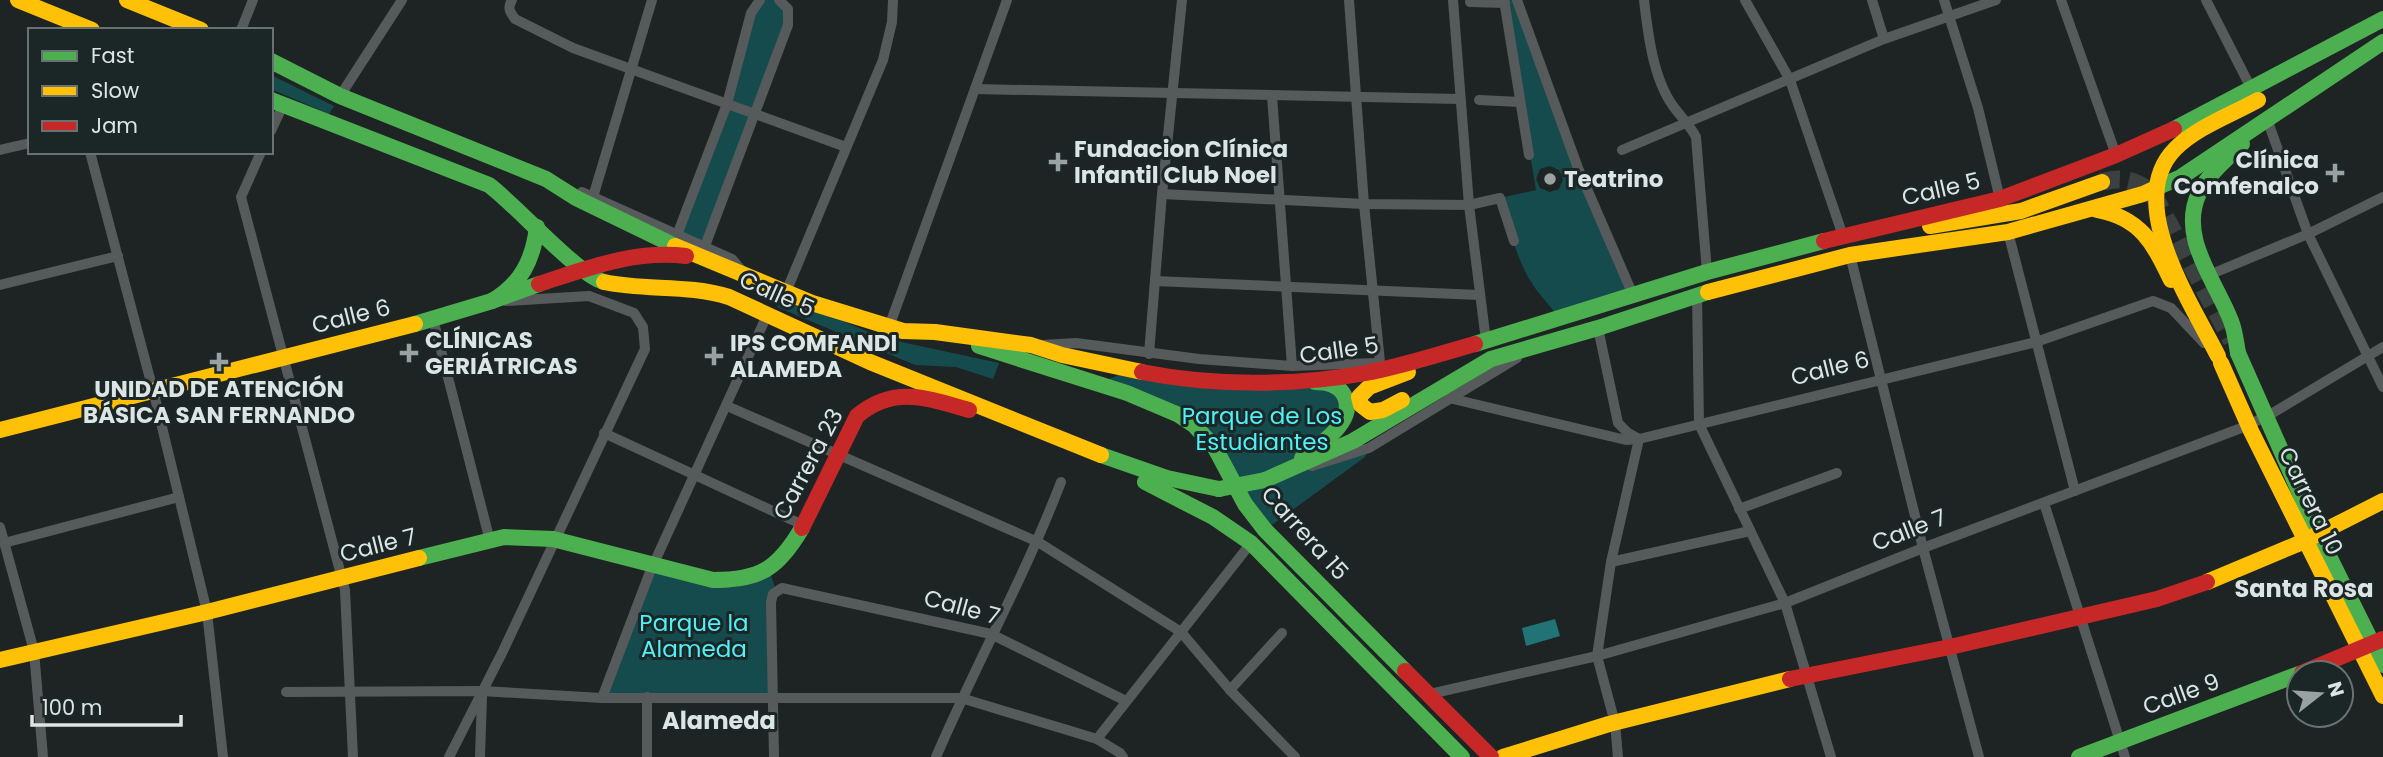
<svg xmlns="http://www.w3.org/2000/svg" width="2383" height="757" viewBox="0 0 2383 757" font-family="Poppins,sans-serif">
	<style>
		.green { fill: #164b4e; fill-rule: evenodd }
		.water { fill: #227376 }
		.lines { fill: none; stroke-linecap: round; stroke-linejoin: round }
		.primary-tunnel { stroke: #3b4141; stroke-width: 18; stroke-dasharray: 18 9; stroke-linecap: butt }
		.street { stroke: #575a5a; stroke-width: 10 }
		.fast { stroke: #4caf50; stroke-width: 16 }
		.slow { stroke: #ffc107; stroke-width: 16 }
		.jam { stroke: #c62828; stroke-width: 16 }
		.fast-bridge { stroke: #4caf50; stroke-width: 16 }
		.slow-bridge { stroke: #ffc107; stroke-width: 16 }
		.jam-bridge { stroke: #c62828; stroke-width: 16 }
		.poi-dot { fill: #9aa1a1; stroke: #1b2627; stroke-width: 2.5 }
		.labels { text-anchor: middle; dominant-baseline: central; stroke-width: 6; stroke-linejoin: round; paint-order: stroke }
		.poi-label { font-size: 23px; font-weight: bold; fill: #dde4e4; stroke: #1b2627; text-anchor: start }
		.street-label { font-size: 23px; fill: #dde4e4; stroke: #1b2627 }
		.park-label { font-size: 23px; fill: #4ff0f6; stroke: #1b2627 }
		.neighbourhood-label { font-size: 24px; font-weight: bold; fill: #dde4e4; stroke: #1b2627 }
	</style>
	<rect width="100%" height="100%" fill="#1e2424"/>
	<g class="green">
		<path d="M760 0H779L790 17 705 246 677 235Z"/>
		<path d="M1510 0H1517L1633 295 1560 320C1552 307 1541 297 1533 285 1516 259 1509 227 1500 198L1536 190 1505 3ZM1550 166 1559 170 1563 179 1559 189 1550 192 1540 188 1536 179 1540 169Z"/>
		<path d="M271 75 334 106 329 114 271 89Z"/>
		<path d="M783 296 883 338 999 363 993 379 956 367 915 365 777 307Z"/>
		<path d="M1131 370 1332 384 1346 411 1287 471 1369 448 1365 457 1265 530 1215 448 1109 379Z"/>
		<path d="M769 570 776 590 772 697 602 698 650 572 713 580Z"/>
	</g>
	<path class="water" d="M1555 619 1560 636 1526 646 1522 628Z"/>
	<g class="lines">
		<path class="primary-tunnel" d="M2102 182C2122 176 2140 181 2154 196L2232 341"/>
		<g class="street">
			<path d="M512 0C507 8 510 12 515 19L573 48 846 147"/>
			<path d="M1349 0 1364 204 1380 362"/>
			<path d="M1453 0 1469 205 1486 341H1482"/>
			<path d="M1504 0 1529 155"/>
			<path d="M1517 0 1578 168 1633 295"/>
			<path d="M1644 0C1648 34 1653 78 1673 106 1681 117 1690 125 1696 137L1707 272"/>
			<path d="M1745 0 1790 80 1843 236"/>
			<path d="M1872 0 1884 39"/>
			<path d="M1944 0 1978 108 2000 199"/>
			<path d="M2061 0 2116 155"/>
			<path d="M2206 0 2251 88"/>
			<path d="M1470 2 1505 3"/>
			<path d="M241 30 253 0"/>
			<path d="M975 89 1460 99"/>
			<path d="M340 96 402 0"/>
			<path d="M1272 96 1292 366"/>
			<path d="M1479 100 1520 102"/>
			<path d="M2267 119 2308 234 2383 387"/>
			<path d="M271 131 283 105"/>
			<path d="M0 150 30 143"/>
			<path d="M1622 150 1884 39 1996 0"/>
			<path d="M90 152 153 390 207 612 223 757"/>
			<path d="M261 152 241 197 345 590 353 757"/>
			<path d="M582 192 732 259 742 271"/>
			<path d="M1162 194 1364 204 1469 205 1500 198 1514 241"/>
			<path d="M593 197 652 0"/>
			<path d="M2008 232 2075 491"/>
			<path d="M677 235 727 104 751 13 760 0"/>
			<path d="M705 246 788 25V9L779 0"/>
			<path d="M1850 255 1923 548 1979 757"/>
			<path d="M2209 275 2308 234 2383 197"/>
			<path d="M1155 281 1479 295"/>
			<path d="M0 285 118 256"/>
			<path d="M786 292 883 60 892 22 893 0"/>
			<path d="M1697 295 1699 424 1785 603 1831 757"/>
			<path d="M433 319 490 541"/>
			<path d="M889 327 1007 0"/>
			<path d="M1598 328 1618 423 1628 433 1639 439"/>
			<path d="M1042 345 1076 343 1199 359 1292 366 1375 363"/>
			<path d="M1149 354 1162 194 1182 0"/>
			<path d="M1449 398 1626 440 1639 439 2036 342 2153 301 2171 308 2204 343"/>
			<path d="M727 406 1038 542 1181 632 1230 690 1295 757"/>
			<path d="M604 433 803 525"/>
			<path d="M1312 466 1369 448 1517 358"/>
			<path d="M2044 503 2125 757"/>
			<path d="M1739 509 1837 473"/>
			<path d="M0 527 34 651 43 757"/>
			<path d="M4 543 179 497"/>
			<path d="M1611 562 1750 531"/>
			<path d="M1230 690 1282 633"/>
			<path d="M286 692 482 691 602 698H961L1097 739 1120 753 1123 757"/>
			<path d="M1430 694 1597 656 1785 603 1923 548 2244 427 2271 414 2383 347"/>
			<path d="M602 698 650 572 768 313"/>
			<path d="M1097 739 1251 543"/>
			<path d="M449 757 503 651 645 349 643 327 634 313 589 296 506 301"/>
			<path d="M480 757 482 697"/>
			<path d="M647 757V697"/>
			<path d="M774 757 771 602 773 594 782 588 991 634 1126 701"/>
			<path d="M936 757C976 664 1025 576 1061 482"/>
			<path d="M1618 757 1615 723 1597 656 1611 562 1639 439"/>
		</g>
		<g class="fast">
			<path d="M271 61 340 96 546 179 576 198 675 246"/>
			<path d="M271 100 489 185C516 205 578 275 604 282"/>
			<path d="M2174 129 2383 19"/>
			<path d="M2156 188 2181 177 2383 42"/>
			<path d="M492 301C521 284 533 260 537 227"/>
			<path d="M415 324 492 301 539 284"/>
			<path d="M1475 344 1707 272 1824 241"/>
			<path d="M979 346 1127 393 1179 415 1194 425 1215 448 1245 504 1265 530 1405 671"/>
			<path d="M2238 353 2318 534 2383 665"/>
			<path d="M2238 353C2236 342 2235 331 2231 321 2216 281 2178 238 2199 193 2208 174 2227 159 2242 144"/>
			<path d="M1101 455 1167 478 1219 489"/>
			<path d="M1302 458C1319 445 1358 421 1344 395 1338 384 1326 382 1315 382"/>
			<path d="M1265 480 1353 441 1491 359 1598 328 1708 292"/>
			<path d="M1145 482 1213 517 1251 543 1462 757"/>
			<path d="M419 558 504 537 553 539 713 580C760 580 778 569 802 528"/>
			<path d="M2079 757 2299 674"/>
		</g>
		<g class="slow">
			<path d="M18 0 92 30"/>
			<path d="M127 0 201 30"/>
			<path d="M2097 210C2141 218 2153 243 2171 280"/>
			<path d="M1930 226 2021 211 2102 182"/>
			<path d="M675 246 812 303 903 331 935 332 1031 345 1062 355 1142 372"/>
			<path d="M604 282C646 291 688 284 729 297L870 362 1101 455"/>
			<path d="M1708 292 1850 255 2008 232 2143 194 2156 188"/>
			<path d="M2221 363 2251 431 2383 696"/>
			<path d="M1402 400 1383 410 1370 412 1361 405 1359 397 1369 387 1408 372"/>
			<path d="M0 430 415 324"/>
			<path d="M2207 582 2300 543 2383 501"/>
			<path d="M0 660 207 612 419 558"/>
			<path d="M1503 757 1609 724 1790 679"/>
		</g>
		<g class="jam">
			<path d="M1824 241 2000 199 2116 155 2174 129"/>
			<path d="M1142 372C1211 386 1296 386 1366 373 1403 366 1439 354 1475 344"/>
			<path d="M802 528 857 416C894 385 927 398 969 410"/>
			<path d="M1405 671 1491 757"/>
			<path d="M2302 673 2383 639"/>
			<path d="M1790 679 1950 647 2157 599 2207 582"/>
		</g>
		<path class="fast-bridge" d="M1219 489 1265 480"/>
		<path class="slow-bridge" d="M2218 356C2192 304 2123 202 2175 149 2197 127 2231 115 2258 100"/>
		<path class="jam-bridge" d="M539 284C588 268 634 250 686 256"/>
	</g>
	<g class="poi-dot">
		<path d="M1054.5 151.5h7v7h7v7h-7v7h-7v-7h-7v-7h7z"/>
		<path d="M2331.5 162.5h7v7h7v7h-7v7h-7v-7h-7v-7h7z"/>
		<circle cx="1550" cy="179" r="7"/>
		<path d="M405.5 342.5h7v7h7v7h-7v7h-7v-7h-7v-7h7z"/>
		<path d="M710.5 345.5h7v7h7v7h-7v7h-7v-7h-7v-7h7z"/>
		<path d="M215.5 351.5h7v7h7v7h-7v7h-7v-7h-7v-7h7z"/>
	</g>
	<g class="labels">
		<g class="poi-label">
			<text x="1074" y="149">Fundacion Clínica<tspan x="1074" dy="26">Infantil Club Noel</tspan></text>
			<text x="2319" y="160" text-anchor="end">Clínica<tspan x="2319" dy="26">Comfenalco</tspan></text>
			<text x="1564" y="179">Teatrino</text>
			<text x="425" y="340">CLÍNICAS<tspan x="425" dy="26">GERIÁTRICAS</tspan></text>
			<text x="730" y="343">IPS COMFANDI<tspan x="730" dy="26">ALAMEDA</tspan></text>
			<text x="219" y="389" text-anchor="middle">UNIDAD DE ATENCIÓN<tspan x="219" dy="26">BÁSICA SAN FERNANDO</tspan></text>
		</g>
		<g class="street-label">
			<text transform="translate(1941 189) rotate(-13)">Calle 5</text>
			<text transform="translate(777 294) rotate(24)">Calle 5</text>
			<text transform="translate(351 316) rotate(-14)">Calle 6</text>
			<text transform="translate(1339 350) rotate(-8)">Calle 5</text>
			<text transform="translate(1830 368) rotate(-14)">Calle 6</text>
			<text transform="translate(808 464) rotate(-62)">Carrera 23</text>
			<text transform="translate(2311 501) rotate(64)">Carrera 10</text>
			<text transform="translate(1909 530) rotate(-21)">Calle 7</text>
			<text transform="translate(1305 533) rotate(48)">Carrera 15</text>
			<text transform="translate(378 545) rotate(-14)">Calle 7</text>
			<text transform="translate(962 607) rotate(15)">Calle 7</text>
			<text transform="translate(2181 694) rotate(-20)">Calle 9</text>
		</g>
		<g class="park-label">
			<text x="1262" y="416">Parque de Los<tspan x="1262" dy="26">Estudiantes</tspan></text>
			<text x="694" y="623">Parque la<tspan x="694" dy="26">Alameda</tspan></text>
		</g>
		<g class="neighbourhood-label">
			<text x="2304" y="588">Santa Rosa</text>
			<text x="719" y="720">Alameda</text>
		</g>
	</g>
	<rect x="28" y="28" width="245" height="126" fill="#1b2627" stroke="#697273" stroke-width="2"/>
	<rect x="42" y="51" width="35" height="10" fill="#4caf50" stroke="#697273" stroke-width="2"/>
	<text x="91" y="63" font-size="21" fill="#dde4e4">Fast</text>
	<rect x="42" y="86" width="35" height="10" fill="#ffc107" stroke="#697273" stroke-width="2"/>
	<text x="91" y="98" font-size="21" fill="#dde4e4">Slow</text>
	<rect x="42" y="121" width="35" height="10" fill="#c62828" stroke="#697273" stroke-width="2"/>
	<text x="91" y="133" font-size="21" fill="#dde4e4">Jam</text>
	<g transform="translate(2320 694) rotate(73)"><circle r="33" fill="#1b2627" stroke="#697273" stroke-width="2"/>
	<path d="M0-5L12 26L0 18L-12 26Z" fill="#9aa1a1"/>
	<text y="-10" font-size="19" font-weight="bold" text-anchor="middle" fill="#dde4e4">N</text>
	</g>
	<path d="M32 715v10h149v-10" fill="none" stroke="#dde4e4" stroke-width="3.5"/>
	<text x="42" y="715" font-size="21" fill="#dde4e4" stroke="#1b2627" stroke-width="5" paint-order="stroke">100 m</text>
</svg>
